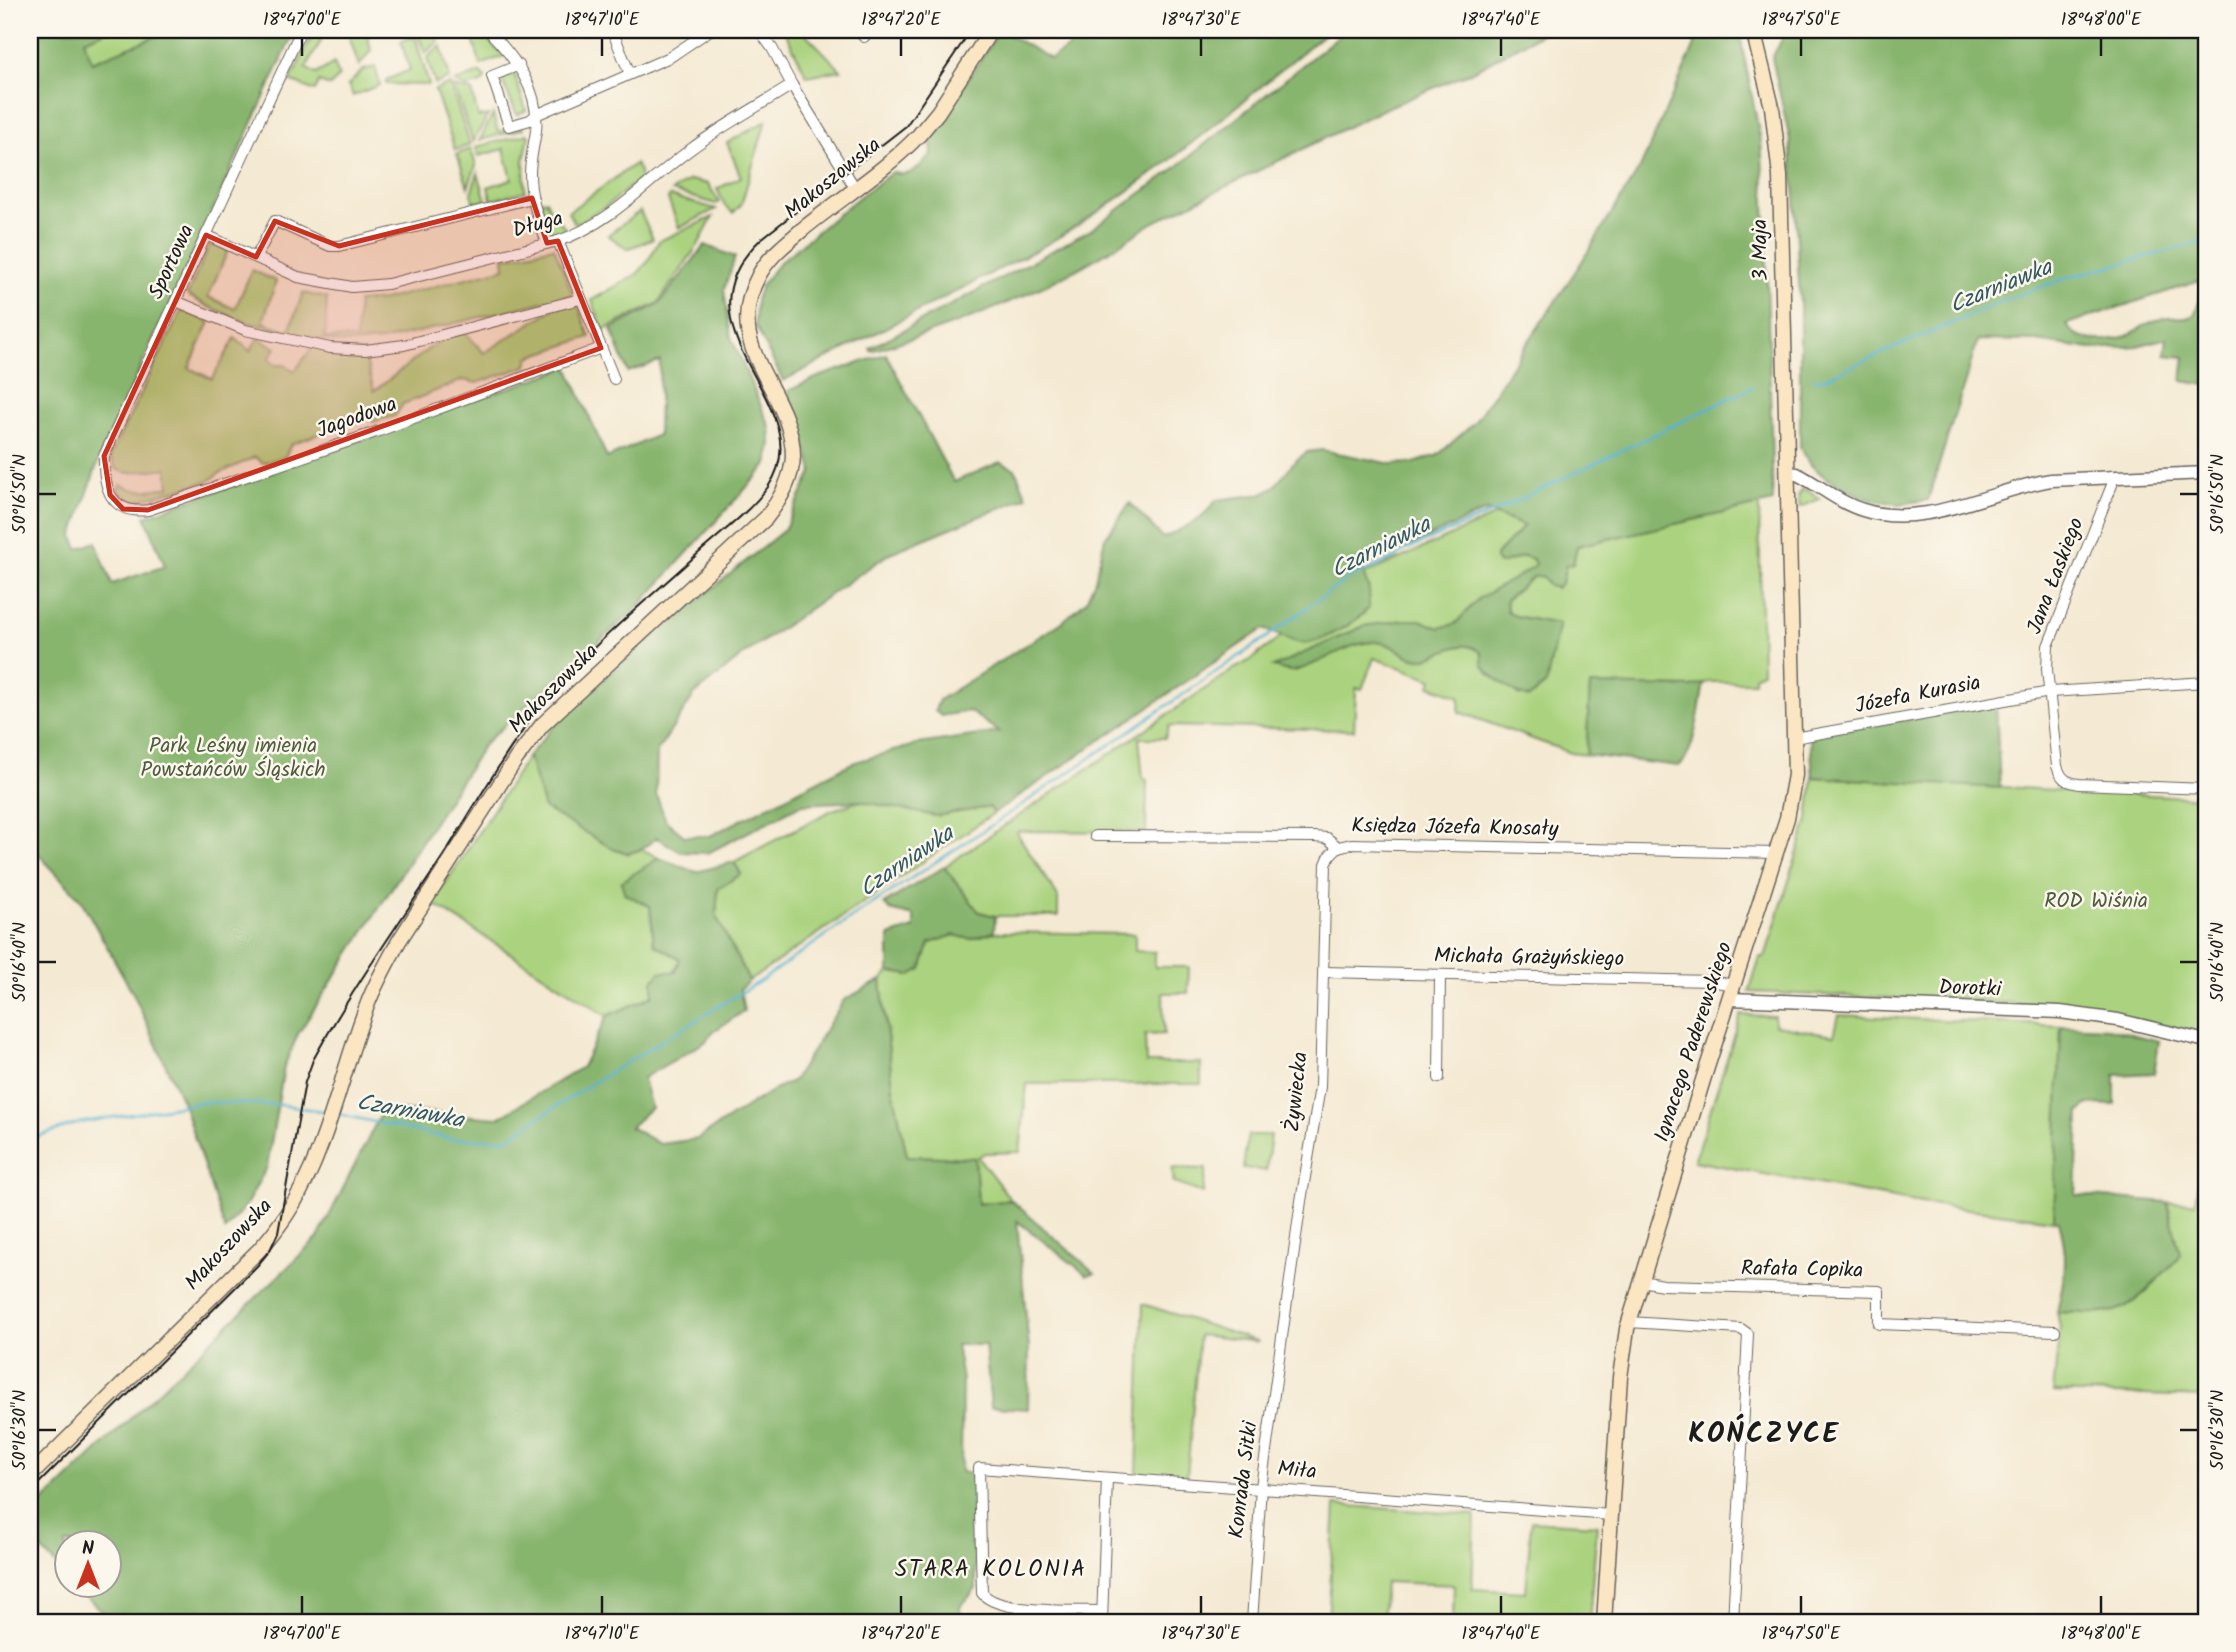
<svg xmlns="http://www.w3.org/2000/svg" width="2236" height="1652" viewBox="0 0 2236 1652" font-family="Kalam,sans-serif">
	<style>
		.green { fill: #abd37f; stroke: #64784e; stroke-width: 2 }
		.forest { fill: #88b56e; stroke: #526845; stroke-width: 2 }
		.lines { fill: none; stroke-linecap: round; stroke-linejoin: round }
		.stream { stroke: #52b2d1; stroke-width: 2.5 }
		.minor-casing { stroke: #68645c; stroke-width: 12 }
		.tertiary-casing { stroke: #68645c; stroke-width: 15 }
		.secondary-casing { stroke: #68645c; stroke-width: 17 }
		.minor { stroke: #fff; stroke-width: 10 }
		.tertiary { stroke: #fff; stroke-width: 12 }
		.secondary { stroke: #fbe6c4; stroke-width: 14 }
		.tram { stroke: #1c1c1c; stroke-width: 2 }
		.marked { fill: #c8321e; fill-opacity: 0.2; stroke: #c8321e; stroke-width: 5; stroke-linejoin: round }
		.ticks { fill: none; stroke: #1c1c1c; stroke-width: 2.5 }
		.labels { text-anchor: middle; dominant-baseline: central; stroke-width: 5; stroke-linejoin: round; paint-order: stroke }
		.street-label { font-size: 21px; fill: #1c1c1c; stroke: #fbf7ec }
		.park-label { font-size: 21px; fill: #4e5c3f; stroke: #fbf7ec }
		.water-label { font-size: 23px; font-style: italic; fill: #325864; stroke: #fbf7ec }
		.neighbourhood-label { font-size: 23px; letter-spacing: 2px; fill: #1c1c1c; stroke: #fbf7ec }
		.district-label { font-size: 28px; font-weight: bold; letter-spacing: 2px; fill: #1c1c1c; stroke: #fbf7ec }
		.neatline { fill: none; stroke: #1c1c1c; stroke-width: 2.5 }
		.ticks-label { font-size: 18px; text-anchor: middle; fill: #1c1c1c }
	</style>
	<rect width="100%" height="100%" fill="#fbf7ec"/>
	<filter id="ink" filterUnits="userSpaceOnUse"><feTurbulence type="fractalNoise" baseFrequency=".0143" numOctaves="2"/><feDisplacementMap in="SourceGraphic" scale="14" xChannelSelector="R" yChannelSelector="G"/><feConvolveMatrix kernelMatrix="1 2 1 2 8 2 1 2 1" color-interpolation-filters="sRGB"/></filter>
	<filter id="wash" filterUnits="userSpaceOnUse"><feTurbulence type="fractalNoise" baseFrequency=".00686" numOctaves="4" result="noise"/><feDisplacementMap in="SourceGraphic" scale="28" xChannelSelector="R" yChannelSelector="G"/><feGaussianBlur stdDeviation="1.57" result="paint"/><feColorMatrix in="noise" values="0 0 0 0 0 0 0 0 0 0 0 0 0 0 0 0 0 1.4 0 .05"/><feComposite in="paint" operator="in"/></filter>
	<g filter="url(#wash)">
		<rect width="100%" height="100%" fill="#f4e9d2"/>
		<g class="green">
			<path d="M108 30H172V31L92 62 83 40Z"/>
			<path d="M315 30H317L321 41 306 68 316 74 334 63 339 77 330 86 319 82 315 91 290 81Z"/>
			<path d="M347 30H366L371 50 359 66Z"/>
			<path d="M784 30H802L841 70 807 76Z"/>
			<path d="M481 32 496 49 506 55 481 65 472 37Z"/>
			<path d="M418 35 435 36 439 41 425 53Z"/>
			<path d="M415 36 429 85 386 84V80L410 70 401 41Z"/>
			<path d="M441 46 450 78 435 84 427 58Z"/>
			<path d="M375 67 380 85 353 96 348 85 363 70Z"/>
			<path d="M480 73 485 78 482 83 467 87 455 82Z"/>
			<path d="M514 73 526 110 517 115 502 80 508 74Z"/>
			<path d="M450 84 470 145 455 150 435 90Z"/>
			<path d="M454 87 472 91 478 117 488 115 473 142Z"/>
			<path d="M493 114 498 132 522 126 523 129 480 140Z"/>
			<path d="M766 121 741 205 733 213 725 206 717 189 741 177 727 143Z"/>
			<path d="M527 134 529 136 524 160 525 191 491 200 488 187 512 179 504 149 478 156 476 147Z"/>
			<path d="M471 149 476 166 468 187 457 154Z"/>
			<path d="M635 164 640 171V179L608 205 578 223H574L568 212Z"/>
			<path d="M478 173 486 200 474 203 471 193Z"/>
			<path d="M690 180 708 184 719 202 716 204 672 191Z"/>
			<path d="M670 196 716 209 679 228 668 199Z"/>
			<path d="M546 200 550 209 564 227 565 230 561 234 552 231 545 220 540 201Z"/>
			<path d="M640 211 653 239 627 249 608 235Z"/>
			<path d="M713 217 698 245 658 303 603 330 592 300 637 274 647 263 659 241Z"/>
			<path d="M217 245 228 250 208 297 235 309 252 270 276 281 263 322 289 331 303 293 327 298 325 338 356 339 358 302 383 300 505 268 504 258 554 247 573 295 381 341 358 343H341L311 338 248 323 209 307 187 295 209 246Z"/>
			<path d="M577 303 590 337 529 357 527 366 477 383 463 380 403 404 395 416 373 422 368 416 291 444 285 457 263 463 255 457 218 474 209 481 135 501 124 496 118 489 121 484C135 494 151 490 169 487L167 468 127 473 116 469 110 456 182 310 210 322 189 368 212 379 235 338 250 351 258 338 276 348 269 359 276 365H284L295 371 313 346 364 353 374 391 448 334 464 331 484 353 558 306Z"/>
			<path d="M1803 489 1811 492 1820 499 1800 507 1798 496Z"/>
			<path d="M1759 505 1762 672 1754 676V682H1709L1692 687 1590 685 1586 755 1571 753 1459 712 1460 697 1430 686 1432 679 1374 658 1362 689 1356 688 1354 730 1169 726 1165 738H1139L1143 779 1147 780 1146 832 1018 831 1017 833 1058 897V916H995L979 912 944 867 1234 669 1249 661 1282 636 1301 643 1369 590 1363 575 1496 515 1525 526 1496 555 1500 564 1524 556 1533 559 1535 565 1455 624 1439 628 1420 620H1404L1364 626 1274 667C1279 668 1285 671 1290 671 1296 671 1304 666 1310 664 1329 656 1354 641 1376 642 1395 642 1406 663 1426 658 1444 654 1462 636 1482 653L1483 665 1519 696 1559 625 1515 616 1507 611 1506 600 1533 577 1542 576 1549 586 1562 581 1566 565 1573 564 1577 546Z"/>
			<path d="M528 756 545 808 628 854 642 849 659 858 622 883 625 894 650 906 654 944 680 959C668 994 638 1003 607 1016L437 906H431Z"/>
			<path d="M1813 777 2206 798V1034L2061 1005 1749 992 1760 957H1765L1808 820Z"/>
			<path d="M860 801 936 816 989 807 994 813 749 981 716 916 718 889 741 874 734 862 832 810Z"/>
			<path d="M995 932 1135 934V951L1155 952V967H1189L1188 993H1163L1164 1034 1145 1035 1146 1063H1201V1084H1027L1020 1152 985 1153 978 1157 1011 1200 978 1204 975 1158 907 1156 893 1089 881 980 889 972 911 975 921 968 930 943 954 935 970 939Z"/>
			<path d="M1741 1015 1774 1016V1025L1834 1035 1839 1015 2061 1026 2054 1220 1921 1203 1694 1161Z"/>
			<path d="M2206 1130V1397L2053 1392 2060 1327 2057 1312C2102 1314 2124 1316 2156 1281 2166 1269 2172 1268 2180 1253L2167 1202 2195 1203Z"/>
			<path d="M1248 1135H1271L1266 1171 1243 1168Z"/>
			<path d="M1172 1168 1206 1169 1203 1193 1174 1183Z"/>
			<path d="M1143 1304 1259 1342 1199 1335 1187 1476 1137 1473Z"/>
			<path d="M1335 1505 1475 1515 1472 1589 1526 1592 1531 1521 1597 1525 1589 1622H1453L1454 1585 1385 1582 1382 1622H1328Z"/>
		</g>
		<g class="forest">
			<path d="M30 30H108L84 40 92 62 172 30H295L100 456 73 536 78 549 96 542 112 584 165 566 145 516 568 367 607 458 658 435 660 361 628 372 611 329 659 304 705 245 735 257 724 290 731 337 770 427 771 444 767 465 639 606 485 743 298 1034 284 1067 267 1167 246 1205 225 1230 183 1103 134 995 81 900 30 845Z"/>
			<path d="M1000 30 1051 59 1095 30H1329C1237 106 1146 187 1042 247L783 381 755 325 756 300 761 286 780 262 859 197 893 172C911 180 919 166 932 154L931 141 941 121Z"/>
			<path d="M1346 30H1548L1469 73 1384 109 1152 223C1066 283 972 322 871 351L870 348 1089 231 1173 170Z"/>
			<path d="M1690 30H1739L1761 142 1765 200 1773 502 1577 546 1573 564 1566 565 1562 582 1557 588 1549 586 1542 576 1533 577 1506 600 1507 611 1515 616 1559 624 1546 684 1529 698C1518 696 1488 675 1483 665 1482 661 1482 657 1482 653 1462 636 1444 654 1426 658 1406 662 1395 642 1376 642 1346 642 1321 665 1294 671 1287 672 1279 668 1273 667L1364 626 1404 620H1420L1439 628 1455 624 1478 599 1529 570 1535 565 1533 559 1524 556 1500 564 1496 560V555L1524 526 1486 511 1361 567 1369 590V608C1358 621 1318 646 1300 643 1288 640 1275 633 1263 629L994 813 989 807 936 816 860 801 802 804 708 853 681 852 657 838C641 849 635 856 615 850L544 808 528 756 562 717 625 660 784 530 813 471 788 391 818 377 886 354 954 482 1000 462 1015 469 1027 497 890 553 746 653 694 695 657 752 656 794 666 821 684 836H710L852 763 918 744 999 732 969 711 941 716 935 710 939 700 1061 623 1086 601 1095 580 1105 538 1130 503 1163 538C1184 528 1203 520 1216 500L1263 494 1275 486 1294 462 1307 452 1322 450 1392 464 1414 463 1438 455 1474 423 1579 266 1640 168 1695 45Z"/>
			<path d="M1787 30H2206V279L2067 324C2074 344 2109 342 2126 336 2138 331 2147 321 2161 319 2172 316 2182 319 2193 316 2201 305 2198 292 2206 282V385L2182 381 2185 357 2165 355 2167 338 2137 346 2091 349 2037 341 1978 340 1928 500 1899 504 1867 499 1827 479 1811 465 1800 447V307L1795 199 1790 140 1772 58Z"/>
			<path d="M1704 683C1700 703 1695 755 1679 766L1586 755 1590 685 1692 687Z"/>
			<path d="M1996 705 2000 788 1813 777 1810 735Z"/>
			<path d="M659 858 696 872 734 862 741 874 718 889 716 916 749 981 740 989 744 1011 714 1031 705 1042 643 1078 651 1108 630 1127 660 1144 697 1139 775 1089 794 1080 844 1000 881 980 893 1089 907 1156 975 1158 978 1204 1011 1200 1095 1273 1087 1275 1017 1221 1029 1348 1028 1409 991 1407 985 1345H956L962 1379 961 1472 974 1475 976 1589 960 1607 961 1622H112L76 1586H108V1544H66V1575L30 1538V1515L318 1238 383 1109 498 1118 582 1067 607 1016 653 996V981L660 972H676L680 959 654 944 650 906 625 894 621 882Z"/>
			<path d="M944 867 979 912 995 916 994 932 970 939 954 935 930 943 921 969 911 975 889 972V936L914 928V916L890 910 884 904Z"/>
			<path d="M2061 1026 2108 1028 2159 1041 2154 1073 2115 1075V1105L2087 1104 2079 1113 2076 1195 2167 1202 2180 1253C2172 1268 2166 1269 2156 1281 2122 1319 2105 1314 2057 1312 2065 1276 2069 1258 2059 1221L2054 1220Z"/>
		</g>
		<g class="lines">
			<g class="stream">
				<path d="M1813 379H1823L2005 300 2069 277 2206 241"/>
				<path d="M338 1114 452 1139H506L593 1083 759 982 851 918 1004 817 1264 639 1347 579 1394 558 1405 550 1496 511 1753 387"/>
				<path d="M30 1139 79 1123 203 1102 282 1105 328 1112"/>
			</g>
		</g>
	</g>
	<g filter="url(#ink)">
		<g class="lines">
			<defs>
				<g id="minor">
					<path d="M301 30 104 456C103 488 111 515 148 510L379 431 601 348"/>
					<path d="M488 30C515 58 540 89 536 131 534 145 530 159 530 174 530 199 539 220 547 243"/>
					<path d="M612 30 630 74"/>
					<path d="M759 30 772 48 792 85 855 188"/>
					<path d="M858 30 864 37 870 30"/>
					<path d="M519 65 492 76 509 126 530 120 536 115 670 57 710 30"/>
					<path d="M206 235 298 277 352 287 388 284 558 241C612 223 647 181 691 149 723 125 759 106 792 85"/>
					<path d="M558 241 614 379"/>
					<path d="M256 257 275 221 330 246H339L532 198"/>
					<path d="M176 301 245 330 330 348 365 350 404 345 580 299"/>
					<path d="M2112 476V485L2048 646 2047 669 2057 766C2061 779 2066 782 2079 784L2206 789"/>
					<path d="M1794 738 2050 692 2206 682"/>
					<path d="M1095 836 1314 837 1327 838 1338 847 1351 844 1776 853"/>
					<path d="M1324 972 1711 981 1734 985"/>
					<path d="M1439 1078 1440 975"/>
					<path d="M1642 1281 1663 1285 1879 1291V1324L2055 1331"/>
					<path d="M1629 1322 1741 1329 1748 1334 1733 1622"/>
					<path d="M1102 1611C1076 1610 998 1614 982 1593L979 1468 1611 1515"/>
					<path d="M1102 1622 1107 1478"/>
					<path d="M1252 1622 1261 1487 1301 1201 1320 1087 1326 864 1330 855 1338 847"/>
				</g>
				<g id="tertiary">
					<path d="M1787 473 1797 474C1819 485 1839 503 1863 510 1925 530 1990 490 2051 480L2206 473"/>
					<path d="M1730 999 2060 1012 2118 1020 2206 1041"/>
				</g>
				<g id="secondary">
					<path d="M30 1476 259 1250C325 1178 334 1091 368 1003 376 982 388 961 399 941L516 759 542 725 766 518C780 500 792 480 793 456 793 390 719 348 759 275 769 256 787 243 803 229 841 198 885 171 919 135L938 112 991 30"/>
					<path d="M1604 1622 1620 1377 1627 1329 1703 1080 1787 818 1795 775 1780 176 1772 107 1753 30"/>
				</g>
			</defs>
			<use href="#minor" class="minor-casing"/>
			<use href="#tertiary" class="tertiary-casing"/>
			<use href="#secondary" class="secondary-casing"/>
			<use href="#minor" class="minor"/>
			<use href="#tertiary" class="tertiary"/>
			<use href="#secondary" class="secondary"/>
			<path class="tram" d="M30 1492 257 1266 270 1250 278 1233 305 1082 313 1060C353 987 402 919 447 850 482 794 516 733 560 683 603 635 655 593 703 549 725 530 751 510 768 487 825 405 664 331 761 239L906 126 971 30"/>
		</g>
	</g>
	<path class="marked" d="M532 198 547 243 558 241 601 348 148 510 123 509 110 495 104 456 206 235 256 257 275 221 339 246Z"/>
	<path class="ticks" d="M302 38V56M602 38V56M901 38V56M1201 38V56M1501 38V56M1801 38V56M2101 38V56M38 494H56M2180 494H2198M38 962H56M2180 962H2198M38 1430H56M2180 1430H2198M302 1596V1614M602 1596V1614M901 1596V1614M1201 1596V1614M1501 1596V1614M1801 1596V1614M2101 1596V1614"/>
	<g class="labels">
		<g class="street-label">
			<text transform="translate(833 179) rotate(-39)">Makoszowska</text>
			<text transform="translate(538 225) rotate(-15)">Długa</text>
			<text transform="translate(1761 250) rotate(-91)">3 Maja</text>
			<text transform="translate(172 262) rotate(-65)">Sportowa</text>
			<text transform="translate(357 418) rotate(-20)">Jagodowa</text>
			<text transform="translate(2056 576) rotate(-69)">Jana Łaskiego</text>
			<text transform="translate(554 689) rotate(-45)">Makoszowska</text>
			<text transform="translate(1918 695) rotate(-11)">Józefa Kurasia</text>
			<text transform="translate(1455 828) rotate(1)">Księdza Józefa Knosały</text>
			<text transform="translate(1529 958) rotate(1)">Michała Grażyńskiego</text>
			<text transform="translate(1970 989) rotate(2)">Dorotki</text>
			<text transform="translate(1694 1042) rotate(-72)">Ignacego Paderewskiego</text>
			<text transform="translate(1297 1092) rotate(-84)">Żywiecka</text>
			<text transform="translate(229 1245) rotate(-47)">Makoszowska</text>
			<text transform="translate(1802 1270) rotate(1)">Rafała Copika</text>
			<text transform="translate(1297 1471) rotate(5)">Miła</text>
			<text transform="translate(1244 1480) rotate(-83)">Konrada Sitki</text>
		</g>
		<g class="park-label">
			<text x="233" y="746">Park Leśny imienia<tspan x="233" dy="24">Powstańców Śląskich</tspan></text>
			<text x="2096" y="901">ROD Wiśnia</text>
		</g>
		<g class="water-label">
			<text transform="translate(2001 287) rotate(-22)">Czarniawka</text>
			<text transform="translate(1381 548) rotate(-27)">Czarniawka</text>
			<text transform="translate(907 862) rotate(-34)">Czarniawka</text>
			<text transform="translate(410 1112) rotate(10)">Czarniawka</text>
		</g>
		<g class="neighbourhood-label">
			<text x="991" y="1570">STARA KOLONIA</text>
		</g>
		<g class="district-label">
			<text x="1764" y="1434">KOŃCZYCE</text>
		</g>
	</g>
	<rect width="2236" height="1652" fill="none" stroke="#fbf7ec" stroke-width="77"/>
	<g transform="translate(88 1564)"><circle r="33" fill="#fbf7ec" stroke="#a29f99" stroke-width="2"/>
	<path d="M0-5L12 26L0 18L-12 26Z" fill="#c8321e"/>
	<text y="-10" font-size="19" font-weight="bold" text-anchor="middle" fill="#1c1c1c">N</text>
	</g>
	<rect x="38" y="38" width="2160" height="1576" class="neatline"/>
	<g class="ticks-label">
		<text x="302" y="25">18°47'00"E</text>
		<text x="602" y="25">18°47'10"E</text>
		<text x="901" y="25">18°47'20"E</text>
		<text x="1201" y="25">18°47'30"E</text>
		<text x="1501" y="25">18°47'40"E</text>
		<text x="1801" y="25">18°47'50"E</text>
		<text x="2101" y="25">18°48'00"E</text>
		<text transform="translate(19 494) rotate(-90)" y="6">50°16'50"N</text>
		<text transform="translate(2217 494) rotate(-90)" y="6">50°16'50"N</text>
		<text transform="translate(19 962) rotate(-90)" y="6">50°16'40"N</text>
		<text transform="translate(2217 962) rotate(-90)" y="6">50°16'40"N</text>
		<text transform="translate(19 1430) rotate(-90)" y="6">50°16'30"N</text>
		<text transform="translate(2217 1430) rotate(-90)" y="6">50°16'30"N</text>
		<text x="302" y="1639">18°47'00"E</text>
		<text x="602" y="1639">18°47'10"E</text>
		<text x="901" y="1639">18°47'20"E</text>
		<text x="1201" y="1639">18°47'30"E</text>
		<text x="1501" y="1639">18°47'40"E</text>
		<text x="1801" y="1639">18°47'50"E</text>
		<text x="2101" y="1639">18°48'00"E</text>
	</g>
</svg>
